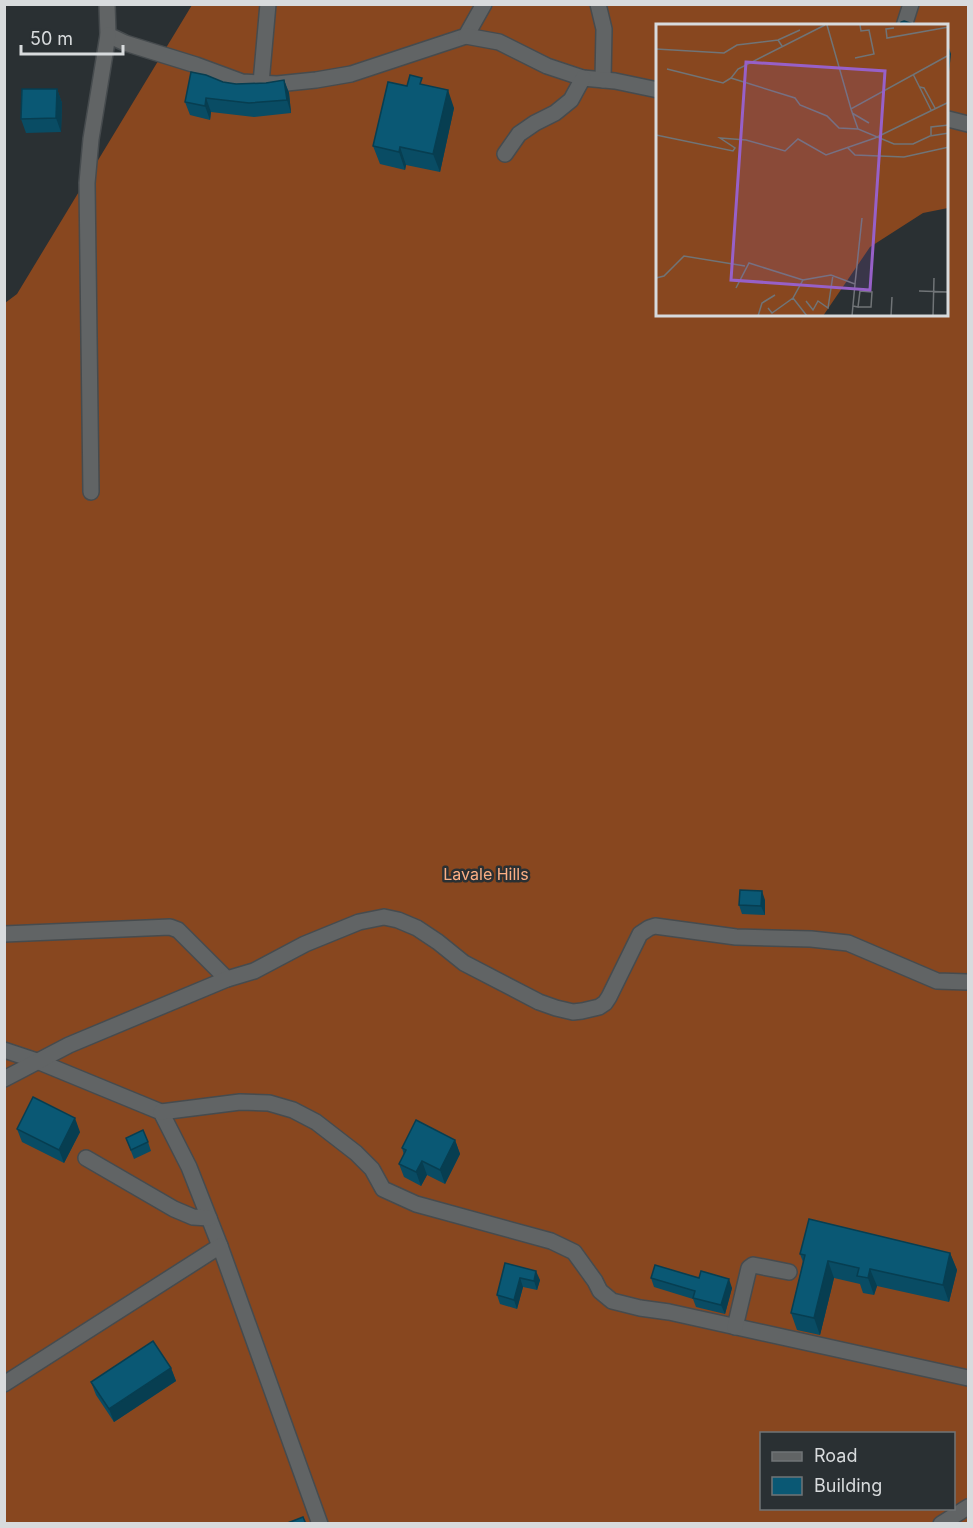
<svg xmlns="http://www.w3.org/2000/svg" width="973" height="1528" viewBox="0 0 973 1528" font-family="Inter,sans-serif">
	<style>
		.forest { fill: #88471f; fill-rule: evenodd }
		.lines { fill: none; stroke-linecap: round; stroke-linejoin: round }
		.minor-casing { stroke: #464b4e; stroke-width: 18 }
		.minor { stroke: #616465; stroke-width: 15 }
		.wall { fill: #094c64 }
		.shaded-wall { fill: #073e51 }
		.building { fill: #0a5874; stroke: #073e51; stroke-width: 1.5 }
		.labels { text-anchor: middle; dominant-baseline: central; stroke-width: 5; stroke-linejoin: round; paint-order: stroke }
		.park-label { font-size: 16px; fill: #fcaf85; stroke: #2a3033 }
		.inset-road { fill: none; stroke: #707477; stroke-width: 1.5 }
		.view { fill: #9760c8; fill-opacity: 0.15; stroke: #9760c8; stroke-width: 3 }
		.inset-edge { fill: none; stroke: #d8dbdd; stroke-width: 3 }
	</style>
	<rect width="100%" height="100%" fill="#2a3033"/>
	<path class="forest" d="M192 5H968V1523L5 1524V303L17 294ZM658 26H948V315H658ZM762 1434H954V1508H762Z"/>
	<g class="lines">
		<defs>
			<g id="minor">
				<path d="M107 4 108 35 125 43 196 65 242 82 277 84 316 80 351 74 466 36 484 4"/>
				<path d="M598 4 604 29 603 80"/>
				<path d="M904 26 911 4"/>
				<path d="M466 36 499 42 547 66 583 78 615 81 658 90"/>
				<path d="M261 83 268 4"/>
				<path d="M948 119 968 124"/>
				<path d="M505 154 519 134 535 123 555 113 571 100 583 78"/>
				<path d="M91 492 87 183 91 139 108 35"/>
				<path d="M4 934 170 927 178 930 227 979"/>
				<path d="M4 1050 37 1061 161 1112 189 1167 220 1246"/>
				<path d="M4 1079 69 1045 227 979 254 971 305 944 359 922 384 917 398 920 417 928 438 942 464 963 539 1002 556 1008 573 1012 582 1011 599 1007 605 1003 609 997 640 934 649 928 655 926 736 937 811 939 848 943 937 981 968 982"/>
				<path d="M161 1112 240 1102 269 1103 293 1110 316 1122 356 1153 372 1169 383 1189 416 1204 551 1241 574 1252 595 1281 600 1291 612 1301 640 1308 669 1312 968 1378"/>
				<path d="M86 1158 174 1209 193 1217 209 1218"/>
				<path d="M735 1327 749 1268 753 1265 789 1272"/>
				<path d="M4 1384 220 1246 320 1524"/>
				<path d="M941 1524 968 1507"/>
			</g>
		</defs>
		<use href="#minor" class="minor-casing"/>
		<use href="#minor" class="minor"/>
	</g>
	<g class="wall">
		<path d="M284 80 289 93 291 113 254 117 211 112 210 120 190 115 185 102 223 82 236 84 266 83Z"/>
		<path d="M407 86 454 108 440 172 406 165 405 170 380 164 373 146Z"/>
		<path d="M57 89 62 103 61 132 26 133 21 119Z"/>
		<path d="M765 900V915L742 914 739 905Z"/>
		<path d="M17 1129 80 1132 64 1163 22 1142Z"/>
		<path d="M126 1138 148 1142 151 1151 134 1159Z"/>
		<path d="M455 1140 460 1154 445 1184 427 1175 421 1186 404 1177 399 1164 404 1155 402 1148Z"/>
		<path d="M950 1253 957 1270 949 1302 877 1286 874 1295 863 1293 860 1284 834 1278 820 1335 797 1330 791 1313 803 1262 800 1254Z"/>
		<path d="M505 1263 540 1280 537 1290 523 1287 517 1309 500 1304 497 1295Z"/>
		<path d="M651 1278 732 1288 725 1314 696 1307 693 1299 654 1287Z"/>
		<path d="M171 1368 176 1381 114 1422 96 1395 91 1382Z"/>
	</g>
	<g class="shaded-wall">
		<path d="M948 45 951 54 948 81Z"/>
		<path d="M284 80 289 93 291 113 287 100Z"/>
		<path d="M57 89 62 103 61 132 56 118Z"/>
		<path d="M448 90 454 108 440 172 433 154Z"/>
		<path d="M206 98 211 112 210 120 205 106Z"/>
		<path d="M400 147 406 165 405 170 399 152Z"/>
		<path d="M762 891 765 900V915L761 906Z"/>
		<path d="M75 1118 80 1132 64 1163 59 1150Z"/>
		<path d="M455 1140 460 1154 445 1184 440 1170Z"/>
		<path d="M422 1161 427 1175 421 1186 416 1172Z"/>
		<path d="M950 1253 957 1270 949 1302 943 1285Z"/>
		<path d="M828 1261 834 1278 820 1335 814 1318Z"/>
		<path d="M870 1269 877 1286 874 1295 868 1278Z"/>
		<path d="M536 1271 540 1280 537 1290 534 1281Z"/>
		<path d="M520 1278 523 1287 517 1309 514 1300Z"/>
		<path d="M729 1279 732 1288 725 1314 721 1305Z"/>
		<path d="M171 1368 176 1381 114 1422 109 1409Z"/>
	</g>
	<g class="building">
		<path d="M904 21 919 26H900L901 22Z"/>
		<path d="M191 72 206 75 223 82 236 84 266 83 284 80 287 100 249 103 206 98 205 106 185 102Z"/>
		<path d="M410 75 422 78 420 84 448 90 433 154 400 147 399 152 373 146 388 82 407 86Z"/>
		<path d="M22 89H57L56 118 21 119Z"/>
		<path d="M740 890 762 891 761 906 739 905Z"/>
		<path d="M33 1097 75 1118 59 1150 17 1129Z"/>
		<path d="M416 1120 455 1140 440 1170 422 1161 416 1172 399 1164 406 1150 402 1148Z"/>
		<path d="M143 1130 148 1142 131 1150 126 1138Z"/>
		<path d="M809 1219 950 1253 943 1285 870 1269 868 1278 857 1276 859 1268 828 1261 814 1318 791 1313 805 1255 800 1254Z"/>
		<path d="M505 1263 536 1271 534 1281 520 1278 514 1300 497 1295Z"/>
		<path d="M655 1265 699 1278 701 1271 729 1279 721 1305 693 1298 695 1291 651 1278Z"/>
		<path d="M153 1341 171 1368 109 1409 91 1382Z"/>
		<path d="M303 1517 306 1524H285Z"/>
	</g>
	<g class="labels">
		<g class="park-label">
			<text x="486" y="874">Lavale Hills</text>
		</g>
	</g>
	<g transform="translate(656 24)">
		<rect width="292" height="292" fill="#2a3033"/>
		<path d="M0 1H292V184L267 189 214 223 167 292H0Z" fill="#88471f"/>
		<path class="inset-road" d="M169 1 82 45 75 54 139 74 144 81 171 92 183 104 202 105M171 1 195 85 293 31M238 4 230 5 231 14 293 3M122 16 144 6M0 25 68 29 81 21 122 16 126 22M199 34 218 30 213 6 205 7 204 1M11 45 67 59 75 54M257 50 275 86M264 63 268 64 279 84M195 85 202 105 238 120H257L274 112 293 109M196 89 213 99M0 111 77 127 79 124 64 114 90 116 129 127 142 115 170 131 219 114 293 78M275 111V103L293 101M191 123 199 131 248 133 293 123M0 254 8 252 28 232 89 242M199 260 206 194M80 264 93 239 147 256M263 267 293 268M137 274 151 292M150 277 157 286 162 277 172 284 177 251M197 282 202 283 204 267 216 268 215 283H202M112 284 116 289 137 274 147 256 175 251 199 260 196 292M102 292 106 279 119 271M235 292 236 273M277 292 278 254"/>
		<path class="view" d="M90 38 229 47 214 266 75 256Z"/>
		<rect width="292" height="292" class="inset-edge"/>
	</g>
	<rect width="973" height="1528" fill="none" stroke="#d8dbdd" stroke-width="12"/>
	<rect x="760" y="1432" width="195" height="78" fill="#2a3033" stroke="#707477" stroke-width="1.5"/>
	<rect x="772" y="1452" width="30" height="9" fill="#616465" stroke="#707477" stroke-width="1.5"/>
	<text x="814" y="1462" font-size="18" fill="#d8dbdd">Road</text>
	<rect x="772" y="1477" width="30" height="18" fill="#0a5874" stroke="#707477" stroke-width="1.5"/>
	<text x="814" y="1492" font-size="18" fill="#d8dbdd">Building</text>
	<path d="M21 45v9h102v-9" fill="none" stroke="#d8dbdd" stroke-width="3"/>
	<text x="30" y="45" font-size="18" fill="#d8dbdd" stroke="#2a3033" stroke-width="4.5" paint-order="stroke">50 m</text>
</svg>
